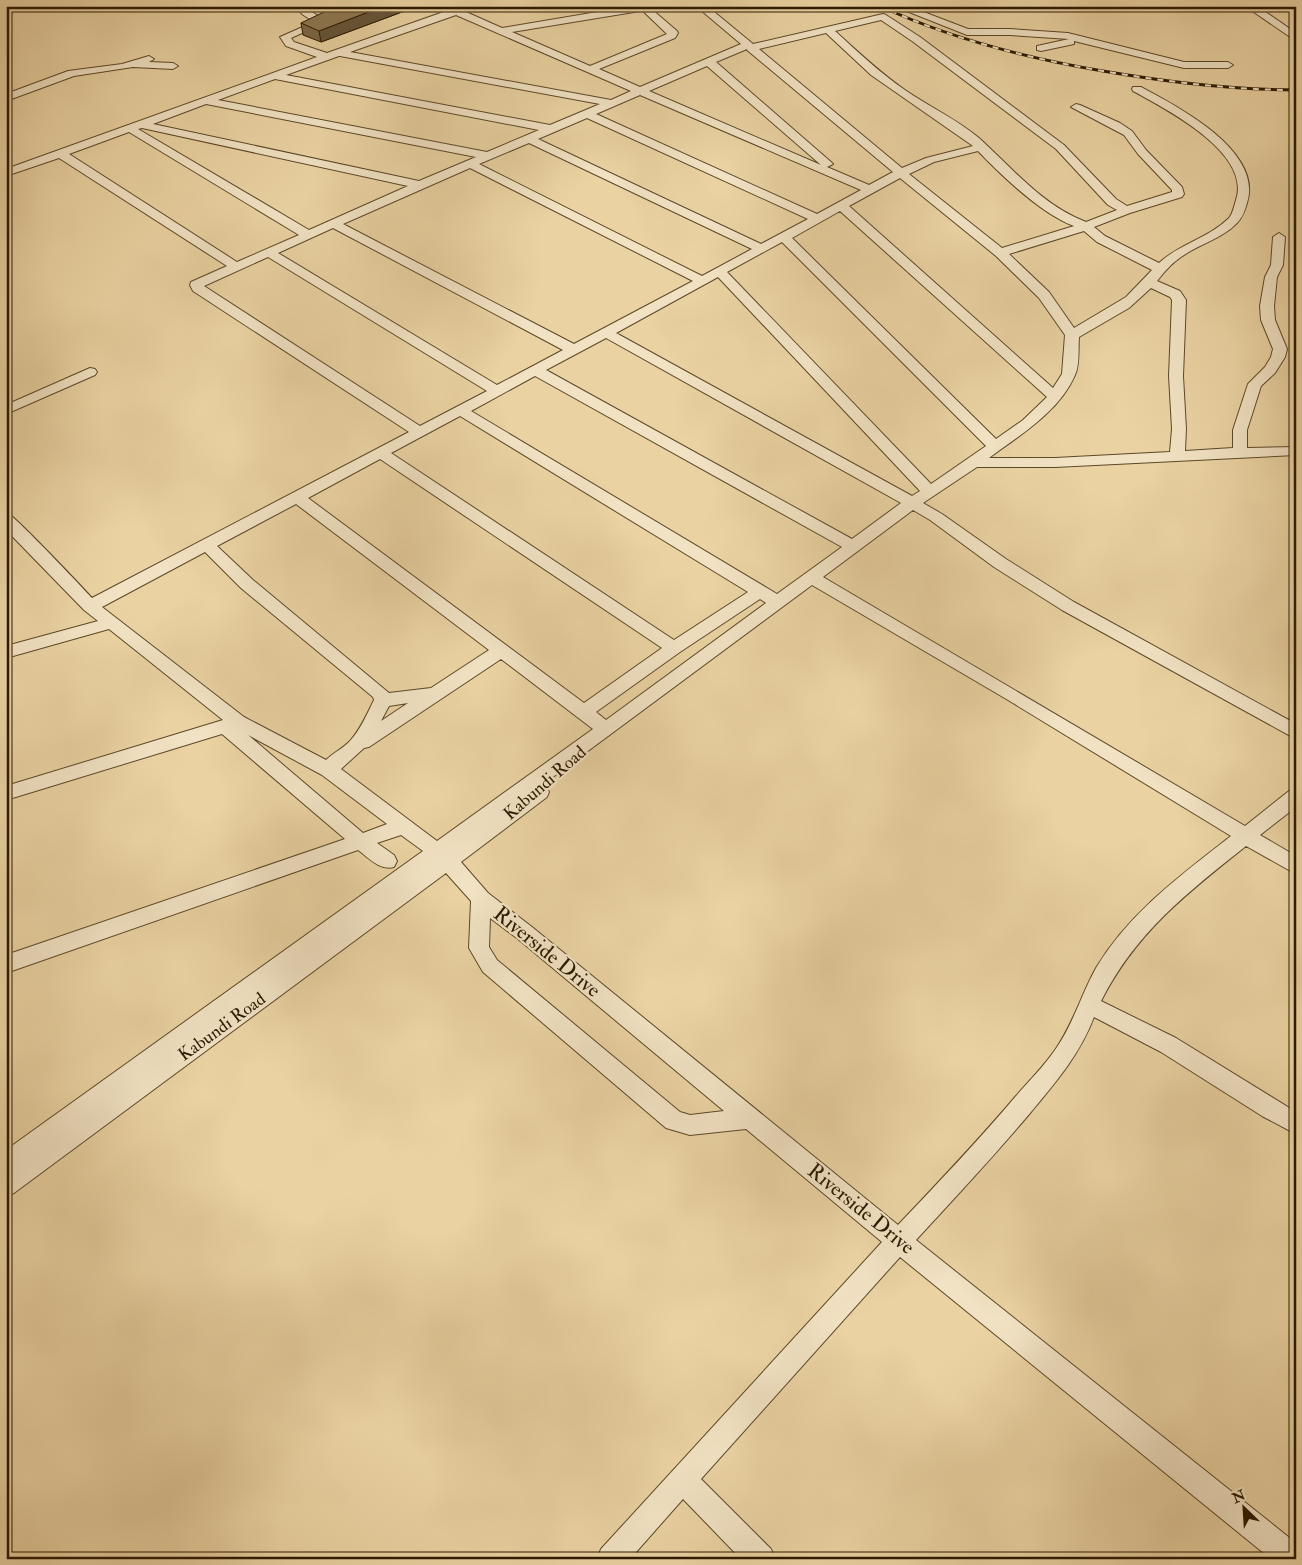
<svg xmlns="http://www.w3.org/2000/svg" width="1302" height="1565" viewBox="0 0 1302 1565" font-family="'IM FELL Double Pica',serif">
	<style>
		.lines { fill: none; stroke-linecap: round; stroke-linejoin: round }
		.minor-casing { stroke: #5c4828; stroke-width: 2 }
		.minor { fill: #f1e2c3; fill-rule: evenodd }
		.rail-casing { stroke: #2c1a00; stroke-width: 3 }
		.rail { stroke: #f1e2c3; stroke-width: 2; stroke-dasharray: 6; stroke-linecap: butt }
		.wall { fill: #7b6948; stroke: #2c1a00 }
		.shaded-wall { fill: #64553b; stroke: #2c1a00 }
		.building { fill: #8f7a54; stroke: #2c1a00 }
		.labels { text-anchor: middle; dominant-baseline: central; stroke-width: 4.5; stroke-linejoin: round; paint-order: stroke }
		.street-label { font-size: 18px; fill: #2c1a00; stroke: #f1e2c3 }
		.near-street-label { font-size: 21px; fill: #2c1a00; stroke: #f1e2c3 }
	</style>
	<rect width="100%" height="100%" fill="#ead2a2"/>
	<filter id="stains"><feTurbulence type="fractalNoise" baseFrequency=".004" numOctaves="4"/><feColorMatrix values="0 0 0 0 .2 0 0 0 0 .09 0 0 0 0 .02 0 0 0 .5 -.17"/></filter>
	<radialGradient id="worn" r=".72"><stop offset=".6" stop-color="#630" stop-opacity="0"/><stop offset="1" stop-color="#630" stop-opacity=".3"/></radialGradient>
	<g class="lines">
		<defs>
			<g id="minor">
				<path d="M6 6H12L7 9Z"/>
				<path d="M296 6H306L308 10 322 18 324 23 291 38 294 42 327 53 452 9 480 6 466 12 502 28 633 6 649 7 677 31 678 33 675 38 599 69 640 87 741 44 696 6H707L753 44 883 14 886 15 920 37 1064 145 1116 199 1127 206 1172 192V190L1138 154 1124 135 1071 107 1076 104 1080 105 1120 123 1132 131 1146 150 1182 187 1184 194 1182 197 1130 213 1094 227 1105 236 1159 263C1179 244 1209 238 1229 218 1233 213 1234 206 1236 200 1252 153 1166 109 1133 91L1132 89 1133 87H1141C1177 106 1264 151 1247 203 1245 210 1243 217 1237 223 1222 239 1199 244 1181 257 1172 263 1164 272 1157 281L1180 291 1186 300 1183 376 1186 429 1185 451 1233 448V430L1248 384 1265 367 1271 357 1273 349 1261 320 1260 306 1265 277 1271 265 1273 237 1279 233 1285 237 1283 265 1277 277 1274 306 1275 320 1287 349 1285 357 1275 373 1261 386 1247 430V448L1296 447V455L1055 467H977L923 503 942 514 1006 559 1074 602 1296 724V739L1062 610 994 567 930 520 913 510 823 577 1245 826 1289 791 1296 789V807L1260 835 1296 856V874L1246 846C1187 893 1136 932 1101 1001L1176 1038 1296 1112V1134L1262 1116 1161 1052 1094 1017C1080 1054 1056 1082 1031 1112 994 1156 955 1198 916 1240L1296 1543V1559H1271L900 1257 701 1479 771 1549 775 1559H741L683 1499 630 1559H597L601 1549 882 1242 746 1129 690 1135 666 1128 483 972 469 948 471 901 446 873 14 1193 6 1196V1150L423 851 401 835 377 843 394 855 397 861 394 867C380 871 369 858 358 850L6 973V955L345 839 222 734 6 800V786L223 720 109 629 6 658V646L98 621 84 610 11 535 6 528V512C13 514 81 586 92 598L409 432 193 291 190 285 191 282 227 266 59 158 6 176V169L317 57 286 46 280 37 314 22 302 14ZM640 11H643L667 34 590 66 512 32ZM456 15 631 91 611 100 350 52ZM881 20 912 41 1056 149 1108 205 1117 210 1086 222C1043 206 1011 167 979 138 958 120 928 106 905 90 880 73 858 52 835 31ZM826 33 871 75 973 146 926 158 902 168 759 49ZM747 49V50L893 172 869 185 827 167 833 164 831 162 716 62ZM339 56H340L600 104 550 125 286 75ZM707 66 821 165 649 91ZM275 79 539 130 487 152 218 100ZM640 95 861 190 817 214 596 114ZM206 104 476 157 419 181 153 124ZM587 118 808 219 761 244 538 139ZM142 128 408 186 309 230 138 129ZM129 132 299 235 237 262 69 154ZM529 143 752 249 702 276 479 164ZM978 151C1002 176 1042 214 1074 226L1002 248 909 174 934 162ZM470 168 693 281 574 344 343 224ZM900 178 996 256 1039 298 1065 335 1062 374 1053 388 849 206ZM840 211 1047 397 1023 420 996 439 792 238ZM333 228 563 350 497 385 278 253ZM1084 231 1097 242 1152 270 1126 297 1074 328 1049 292 1009 254ZM782 242 986 446 931 484 727 272ZM268 257 487 391 420 426 204 286ZM718 277 920 491 912 496 616 333ZM1151 288 1170 297 1172 300 1169 376 1172 429 1170 452 1055 458H989C1020 435 1059 412 1075 375 1080 365 1078 348 1079 337L1129 308ZM606 338 901 503 852 539 546 370ZM535 376 842 547 777 594 471 411ZM460 416 748 592 674 640 391 453ZM380 459 662 648 584 703 308 498ZM296 504 489 650 431 688 389 693 253 580 217 546ZM205 552 241 588 373 697 374 700C367 714 360 731 349 742 342 749 333 753 326 760L244 717 102 607ZM812 585 1008 700 1231 836C1181 875 1129 913 1096 968 1081 995 1073 1025 1055 1050 1044 1066 1029 1081 1016 1096 978 1141 938 1183 898 1225L532 927 488 893 461 862 547 797 549 792 547 787 542 785ZM760 599 766 603 606 720 596 712 680 652ZM501 659 593 729 437 841 341 769 364 748 369 747ZM408 703 381 721 389 706ZM248 735 322 775 387 824 363 833ZM490 918 518 939 724 1111 690 1115 680 1112 497 960 489 947Z"/>
				<path d="M894 6H908L968 29H1010L1068 33 1184 62H1228L1233 65 1228 68H1184L1074 41V44L1041 51 1037 50V46L1069 39 1010 35H967Z"/>
				<path d="M1245 6H1257L1296 33V41Z"/>
				<path d="M149 56 154 59 149 62 173 63 178 66 173 69 133 67 74 76 6 101V94L68 71 122 64Z"/>
				<path d="M90 368 95 369 97 372 95 375 6 414V405Z"/>
			</g>
		</defs>
		<use href="#minor" class="minor-casing"/>
		<use href="#minor" class="minor"/>
		<defs>
			<path id="rail" d="M880 6C951 39 1026 58 1103 71 1167 82 1231 90 1296 90"/>
		</defs>
		<use href="#rail" class="rail-casing"/>
		<use href="#rail" class="rail"/>
	</g>
	<path class="wall" d="M410 9 321 42 303 35 301 23Z"/>
	<path class="shaded-wall" d="M384 6H409L410 9 321 42 319 31Z"/>
	<path class="building" d="M340 6H384L319 31 301 23 324 12Z"/>
	<g class="labels">
		<g class="street-label">
			<text transform="translate(545 783) rotate(-41)">Kabundi Road</text>
			<text transform="translate(222 1027) rotate(-36)">Kabundi Road</text>
		</g>
		<g class="near-street-label">
			<text transform="translate(547 952) rotate(39)">Riverside Drive</text>
			<text transform="translate(861 1209) rotate(39)">Riverside Drive</text>
		</g>
	</g>
	<rect width="1302" height="1565" fill="none" stroke="#ead2a2" stroke-width="25"/>
	<rect x="8" y="8" width="1287" height="1550" fill="none" stroke="#2c1a00" stroke-width="2.5"/>
	<rect x="12" y="12" width="1277" height="1540" fill="none" stroke="#2c1a00"/>
	<g transform="translate(1244 1508) rotate(335)" stroke="#f1e2c3" stroke-width="4" paint-order="stroke">
	<path d="M0-4L9 19L0 12L-9 19Z" fill="#2c1a00"/>
	<text y="-8" font-size="14" font-weight="bold" text-anchor="middle" fill="#2c1a00">N</text>
	</g>
	<rect width="100%" height="100%" filter="url(#stains)"/>
	<rect width="100%" height="100%" fill="url(#worn)"/>
</svg>
